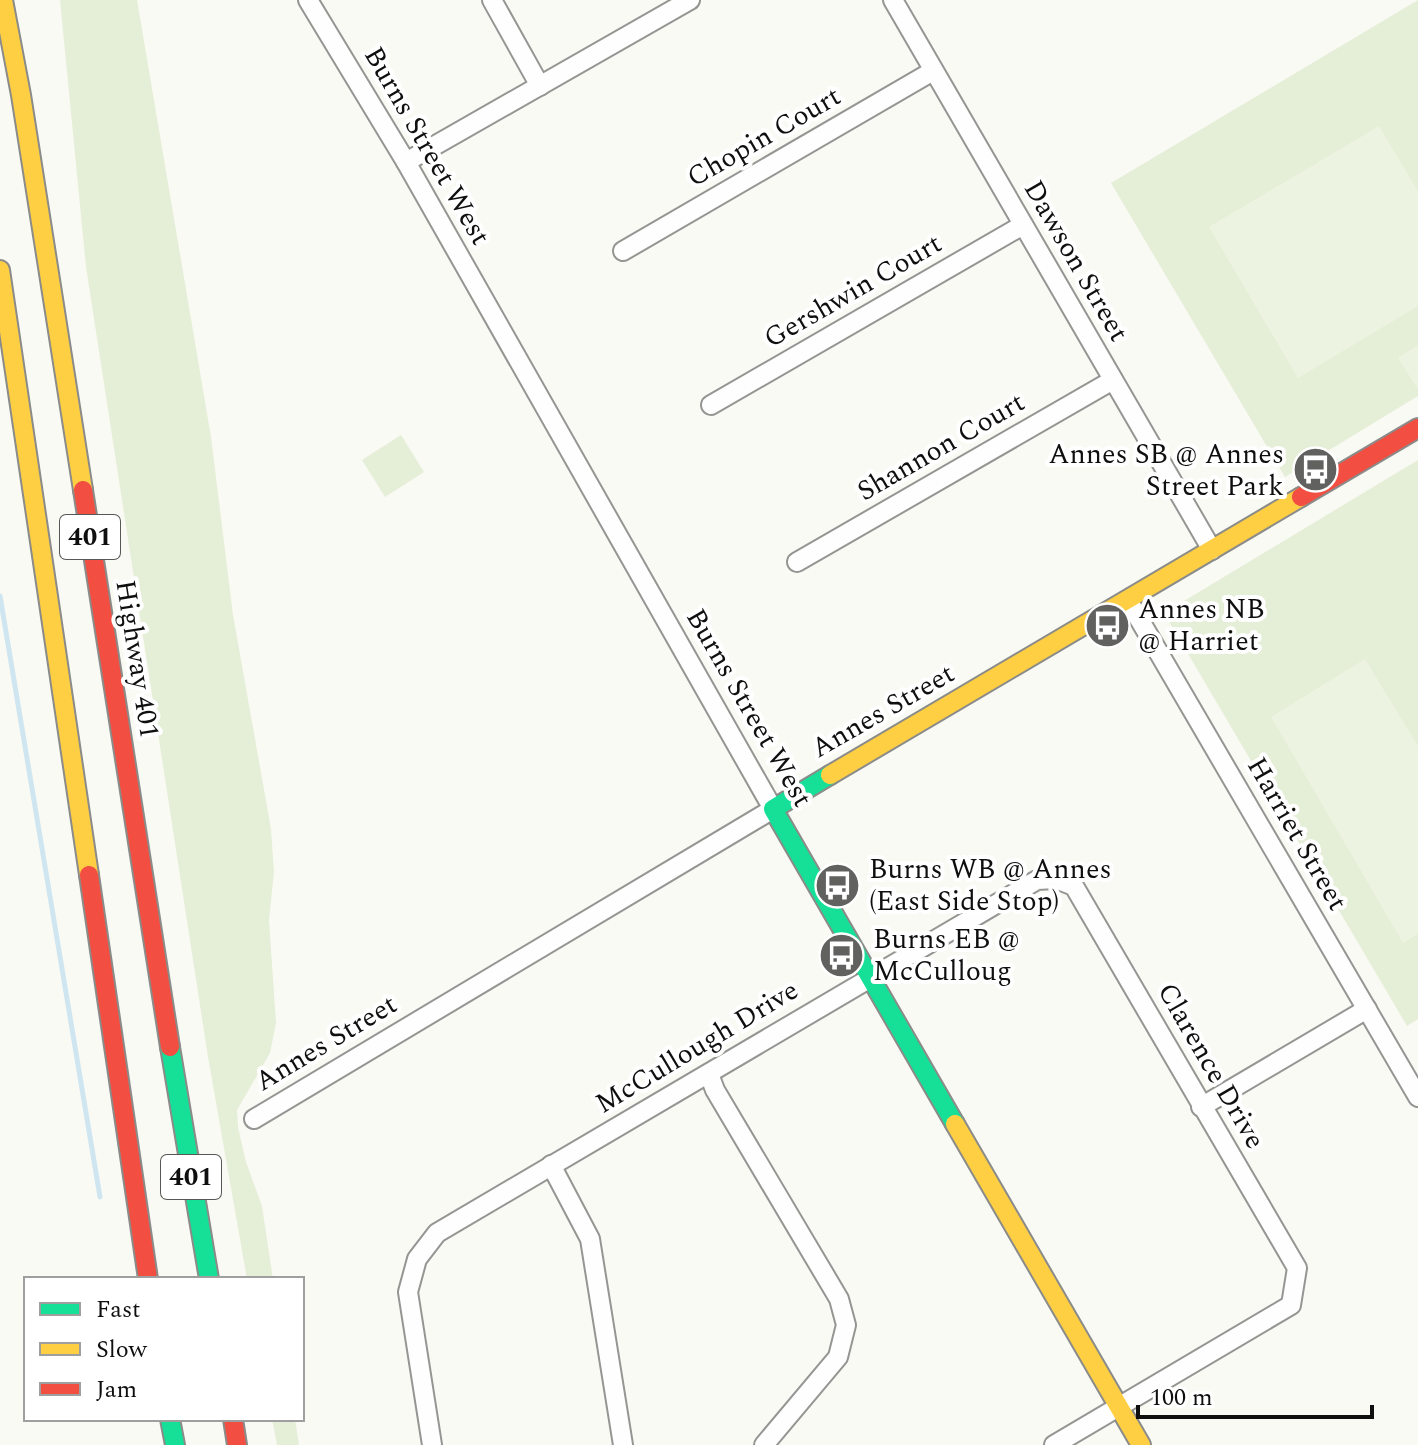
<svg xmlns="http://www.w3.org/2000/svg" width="1418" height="1445" viewBox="0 0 1418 1445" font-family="Spectral,serif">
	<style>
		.green { fill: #e5eed7 }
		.pitch { fill: #edf3e1 }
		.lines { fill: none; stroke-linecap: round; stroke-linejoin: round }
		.stream { stroke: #cfe6f1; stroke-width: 5 }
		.street-casing { stroke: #959593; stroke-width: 22 }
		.fast-casing { stroke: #8b8b89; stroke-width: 22 }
		.slow-casing { stroke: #8b8b89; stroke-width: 22 }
		.jam-casing { stroke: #8b8b89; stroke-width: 22 }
		.street { stroke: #fefefe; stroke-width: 18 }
		.fast { stroke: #16e098; stroke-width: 18 }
		.slow { stroke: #ffcf43; stroke-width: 18 }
		.jam { stroke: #f24e42; stroke-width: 18 }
		.labels { text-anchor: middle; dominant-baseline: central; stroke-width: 8; stroke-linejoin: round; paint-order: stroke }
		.shield { fill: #fff; stroke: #575757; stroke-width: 2 }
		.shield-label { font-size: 26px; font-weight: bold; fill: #0f0f0f }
		.street-label { font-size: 28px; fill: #0f0f0f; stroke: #fff }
		.poi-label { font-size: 28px; fill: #0f0f0f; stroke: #fff; text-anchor: start }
	</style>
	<rect width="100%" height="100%" fill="#fafaf5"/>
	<g class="green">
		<path d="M60 0H137L211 437 233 615 271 829 274 872 269 920 276 1023 270 1053 237 1110 238 1127 246 1162 262 1206 273 1279H247L208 1057 86 267Z"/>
		<path d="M1418 0V396L1285 477 1111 183Z"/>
		<path d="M401 435 424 472 385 497 362 460Z"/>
		<path d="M1418 460V1019L1407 1026 1164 613Z"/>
		<path d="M272 1419H295L299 1445H277Z"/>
	</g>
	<g class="pitch">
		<path d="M1379 126 1418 191V306L1298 378 1209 227Z"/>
		<path d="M1418 345V387L1417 388 1398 358Z"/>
		<path d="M1365 659 1418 746V934L1403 943 1271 717Z"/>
	</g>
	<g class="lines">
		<path class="stream" d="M0 596 100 1197"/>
		<defs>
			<g id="street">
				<path d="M492 0 540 86"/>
				<path d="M893 0 1212 550"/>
				<path d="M406 162 690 0"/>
				<path d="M623 251 933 71"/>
				<path d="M711 405 1023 225"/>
				<path d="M797 562 1113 380"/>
				<path d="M1128 600 1418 1097"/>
				<path d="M709 1074 715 1090 839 1299 846 1325 838 1357 764 1445"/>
				<path d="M1201 1107 1367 1009"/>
				<path d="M254 1119 773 809 406 162 308 0"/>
				<path d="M551 1165 590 1239 623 1445"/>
				<path d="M432 1445 408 1292 417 1259 437 1233 1037 880 1056 879 1074 886 1297 1268 1291 1305 1054 1445"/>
			</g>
			<g id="fast">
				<path d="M830 775 773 809 955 1124"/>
				<path d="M170 1047 209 1279"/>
				<path d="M170 1419 175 1445"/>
			</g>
			<g id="slow">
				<path d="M3 0 21 95 83 490"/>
				<path d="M0 270 89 875"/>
				<path d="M830 775 1301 497"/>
				<path d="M955 1124 1141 1445"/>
			</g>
			<g id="jam">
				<path d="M83 490 170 1047"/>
				<path d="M1301 497 1418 428"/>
				<path d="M89 875 148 1279"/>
				<path d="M233 1419 237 1445"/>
			</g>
		</defs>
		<use href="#street" class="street-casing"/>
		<use href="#fast" class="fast-casing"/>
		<use href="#slow" class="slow-casing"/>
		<use href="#jam" class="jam-casing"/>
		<use href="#street" class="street"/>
		<use href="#fast" class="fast"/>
		<use href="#slow" class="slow"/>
		<use href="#jam" class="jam"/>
	</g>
	<defs>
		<symbol id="bus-disc" viewBox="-11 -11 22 22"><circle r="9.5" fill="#616160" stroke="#fff"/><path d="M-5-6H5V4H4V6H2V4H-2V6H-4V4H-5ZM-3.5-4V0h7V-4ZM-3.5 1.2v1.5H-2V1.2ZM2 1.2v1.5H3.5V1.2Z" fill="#fff"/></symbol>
	</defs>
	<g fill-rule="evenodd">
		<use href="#bus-disc" x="1290" y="444" width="51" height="51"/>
		<use href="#bus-disc" x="1082" y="600" width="51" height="51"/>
		<use href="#bus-disc" x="812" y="860" width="51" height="51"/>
		<use href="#bus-disc" x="816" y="930" width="51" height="51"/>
	</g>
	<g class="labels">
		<g class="shield">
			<rect x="60" y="515" width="60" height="44" rx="6"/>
			<rect x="161" y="1155" width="60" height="44" rx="6"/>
		</g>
		<g class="shield-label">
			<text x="90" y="537">401</text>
			<text x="191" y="1177">401</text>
		</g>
		<g class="street-label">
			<text transform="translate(764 137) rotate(-30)">Chopin Court</text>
			<text transform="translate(427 146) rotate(60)">Burns Street West</text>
			<text transform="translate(1076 261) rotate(60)">Dawson Street</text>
			<text transform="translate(853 291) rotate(-30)">Gershwin Court</text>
			<text transform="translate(941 447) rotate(-30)">Shannon Court</text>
			<text transform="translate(137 659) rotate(81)">Highway 401</text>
			<text transform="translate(749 708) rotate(60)">Burns Street West</text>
			<text transform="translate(883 711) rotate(-30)">Annes Street</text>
			<text transform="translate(1297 834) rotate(60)">Harriet Street</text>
			<text transform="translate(326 1043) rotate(-31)">Annes Street</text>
			<text transform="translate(697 1047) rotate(-31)">McCullough Drive</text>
			<text transform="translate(1211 1066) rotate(60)">Clarence Drive</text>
		</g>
		<g class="poi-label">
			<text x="1284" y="454" text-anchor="end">Annes SB @ Annes<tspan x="1284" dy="32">Street Park</tspan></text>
			<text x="1138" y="609">Annes NB<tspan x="1138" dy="32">@ Harriet</tspan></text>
			<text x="869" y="869">Burns WB @ Annes<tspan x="869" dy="32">(East Side Stop)</tspan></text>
			<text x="873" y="939">Burns EB @<tspan x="873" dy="32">McCulloug</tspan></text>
		</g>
	</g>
	<rect x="24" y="1277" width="280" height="144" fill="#ffffff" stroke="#9f9f9f" stroke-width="2"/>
	<rect x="40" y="1303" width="40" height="12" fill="#16e098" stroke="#9f9f9f" stroke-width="2"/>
	<text x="96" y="1317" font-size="24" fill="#0f0f0f">Fast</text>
	<rect x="40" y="1343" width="40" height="12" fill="#ffcf43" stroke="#9f9f9f" stroke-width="2"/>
	<text x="96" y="1357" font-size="24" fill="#0f0f0f">Slow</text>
	<rect x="40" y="1383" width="40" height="12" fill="#f24e42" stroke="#9f9f9f" stroke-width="2"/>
	<text x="96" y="1397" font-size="24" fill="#0f0f0f">Jam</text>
	<path d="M1138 1405v12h234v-12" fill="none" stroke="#0f0f0f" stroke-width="4"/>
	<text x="1150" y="1405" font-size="24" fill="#0f0f0f" stroke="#ffffff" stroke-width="6" paint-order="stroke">100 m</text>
</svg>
